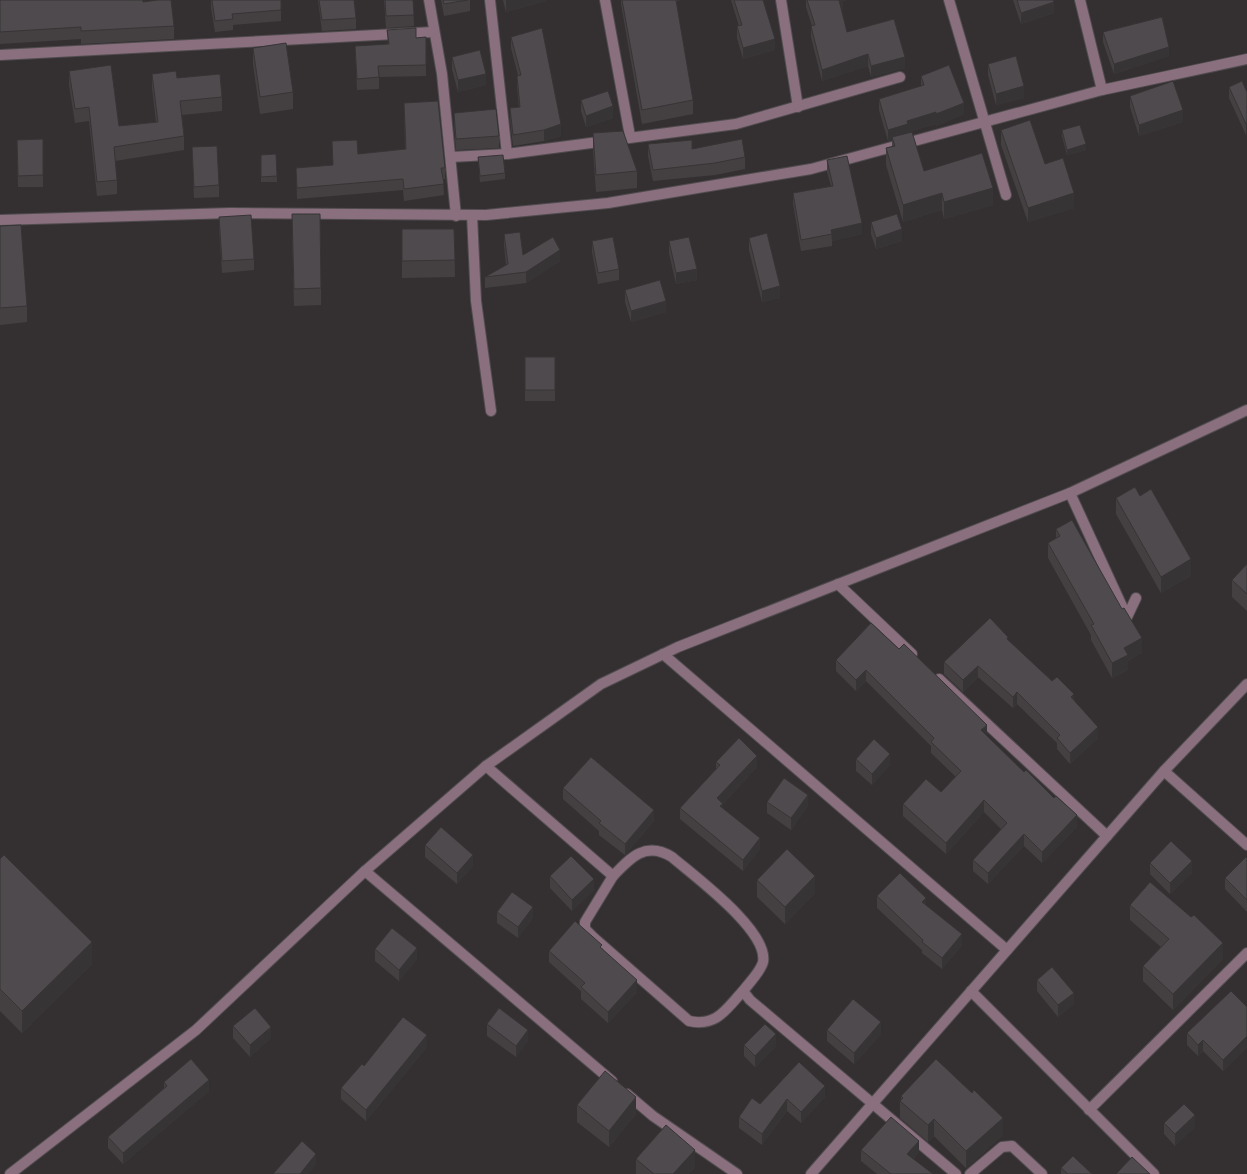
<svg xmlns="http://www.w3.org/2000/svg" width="1247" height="1174" viewBox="0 0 1247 1174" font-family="'Open Sans',sans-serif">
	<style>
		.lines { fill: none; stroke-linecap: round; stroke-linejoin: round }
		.street-casing { stroke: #504c4e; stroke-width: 12 }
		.street { stroke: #8a6f7e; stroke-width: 10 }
		.wall { fill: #444042 }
		.shaded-wall { fill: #373436 }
		.building { fill: #4f4a4d; stroke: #373436 }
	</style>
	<rect width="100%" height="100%" fill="#343032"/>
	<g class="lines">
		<defs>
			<g id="street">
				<path d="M429 0 442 74 456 216"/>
				<path d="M490 0 507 154"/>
				<path d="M605 0 630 136"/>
				<path d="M781 0 798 107"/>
				<path d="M949 0 1006 195"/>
				<path d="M1080 0 1102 90"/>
				<path d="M0 55 433 32"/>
				<path d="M451 157 507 154 736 124 900 77"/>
				<path d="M472 215 476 301 491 411"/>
				<path d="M0 220 230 213 486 215 608 203 811 169 1102 90 1247 59"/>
				<path d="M1070 493 1127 617 1136 598"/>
				<path d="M838 584 912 654"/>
				<path d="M663 654 1007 950"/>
				<path d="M939 679 1107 836"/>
				<path d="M486 766 613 876C631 857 646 841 672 857 694 876 769 931 763 962 761 971 749 983 743 991L750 1000 956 1174"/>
				<path d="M1164 771 1247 845"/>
				<path d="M365 871 612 1081"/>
				<path d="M613 876 585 922V929L593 937 689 1021C717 1027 726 1009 743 991"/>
				<path d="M971 991 1154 1174"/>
				<path d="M627 1094 653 1116 737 1174"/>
				<path d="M1089 1110 1247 953"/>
				<path d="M10 1174 196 1030 365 871 486 766 601 684 678 647 1070 493 1247 410"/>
				<path d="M811 1174 1164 771 1247 684"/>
				<path d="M970 1174 1002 1147 1012 1146 1042 1174"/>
			</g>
		</defs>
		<use href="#street" class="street-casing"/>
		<use href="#street" class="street"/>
	</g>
	<g class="wall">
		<path d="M0 0 143 2 174 26V39L81 44V39L0 44Z"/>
		<path d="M211 0H281V21L233 25V30L215 32 211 8Z"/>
		<path d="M318 0H354L356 18V29L322 31Z"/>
		<path d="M384 0H413L414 26 386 28Z"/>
		<path d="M441 0H470V11L444 16Z"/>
		<path d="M503 0H546V1L506 12Z"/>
		<path d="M621 0H680L676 1 693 100V114L642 124 621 4Z"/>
		<path d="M731 0H763L775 50 743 59 737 38V26H739Z"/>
		<path d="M806 0H846L843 1V10H841L847 32 905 68 871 77 868 66 822 81 811 37V26H812L806 7Z"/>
		<path d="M1013 0H1053L1054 13 1021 24Z"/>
		<path d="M387 30 416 38 426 37V76L379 77V89L357 90 355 46 388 44Z"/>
		<path d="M1103 32 1169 56 1114 74 1103 42Z"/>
		<path d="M511 37 561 136 544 141 513 146 510 119V108L519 107 517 87V76L518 75 511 48Z"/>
		<path d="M253 48 293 92V109L260 114 253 64Z"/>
		<path d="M452 57 486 85 458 92 452 69Z"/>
		<path d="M988 64 1024 98 996 105 988 75Z"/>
		<path d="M69 71 119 126 156 122 152 88V74L177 78 222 97V111L182 115 184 136V150L115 161 117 180V194L97 196 89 121 75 123 69 85Z"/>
		<path d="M921 76 964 114 936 126V124L908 132 924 171 993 205 944 219 942 210 903 222 886 165V148L892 146V140L888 141 879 110V99L921 86Z"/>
		<path d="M1229 87 1247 92 1246 135 1229 98Z"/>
		<path d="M1130 96 1183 122 1139 136 1130 107Z"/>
		<path d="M581 100 613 118 586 127 581 111Z"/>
		<path d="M404 103 445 168V179H443L444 195 404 201 403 190 297 199 296 168 333 165 332 141 358 154 405 149Z"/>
		<path d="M454 113 499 136V148L456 150 454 124Z"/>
		<path d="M1001 130 1045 164 1074 208 1028 222 1001 145Z"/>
		<path d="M1062 130 1086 150 1067 155 1062 136Z"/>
		<path d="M593 133 637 171V188L596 192 593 150Z"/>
		<path d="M43 139V187H18L17 140Z"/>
		<path d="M648 144 692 149 745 157V169L715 175 653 181 648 156Z"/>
		<path d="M192 147 219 185V197L194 198Z"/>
		<path d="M276 154 277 182H261V155Z"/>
		<path d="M478 157 505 173V179L480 182Z"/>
		<path d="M827 160 862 234 832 241V246L801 251 793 204V193L831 186 827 172Z"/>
		<path d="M219 217 254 259V270L222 273 219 229Z"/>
		<path d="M871 222 902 241 876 249 871 234Z"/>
		<path d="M0 226 27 306V322L0 325Z"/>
		<path d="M402 229H454L455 277 402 278Z"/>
		<path d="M292 231 321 288V305L294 306Z"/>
		<path d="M504 234 523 255 560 261 526 283 485 288V277L506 265 504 245Z"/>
		<path d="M749 238 780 298 762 302 749 250Z"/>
		<path d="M592 241 619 269V280L598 284 592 252Z"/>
		<path d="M669 241 697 280 676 284 669 253Z"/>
		<path d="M625 290 666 312 631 322 625 302Z"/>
		<rect x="525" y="357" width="30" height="44"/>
		<path d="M1140 496 1191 576 1161 593 1116 514V498Z"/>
		<path d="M1056 529 1142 653 1128 661V670L1112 678 1091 640V635L1048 558V543L1056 538Z"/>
		<path d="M1247 564V611L1232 597V580Z"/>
		<path d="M871 623 987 736 1077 827 1042 863 1024 846 988 884 973 871V860L1001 829 984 812 946 854 903 816V804L941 792 956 777 931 753V746L866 681 856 691 836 671V660Z"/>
		<path d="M1008 640 1074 701 1098 738 1070 764 1057 749V743L1017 704 1013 708 978 677 963 692 944 674V662Z"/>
		<path d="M856 759 890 765 872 785 856 771Z"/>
		<path d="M716 762 757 767 723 804V808L760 849 743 871 680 819V808L716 769Z"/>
		<path d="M563 788 654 821 625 855 599 835V831L563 799Z"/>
		<path d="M767 802 808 806 791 830 767 813Z"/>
		<path d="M425 845 473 866 457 884 425 857Z"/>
		<path d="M1247 858V912L1225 889V878Z"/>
		<path d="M0 859 92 964 22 1033 0 1011Z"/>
		<path d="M1150 863 1192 873 1170 894 1150 874Z"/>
		<path d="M550 876 594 890 572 911 550 888Z"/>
		<path d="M757 880 815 893 785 924 757 897Z"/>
		<path d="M877 896 926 905 962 945 942 969 922 953V950L877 908Z"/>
		<path d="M1130 905 1223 959 1173 1010 1143 981V966L1161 947 1130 920Z"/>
		<path d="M497 912 533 918 518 938 497 923Z"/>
		<path d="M602 948 637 992 608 1023 581 999V991L549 962V951Z"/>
		<path d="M375 949 417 959 399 981 375 961Z"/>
		<path d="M1037 980 1074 1004 1058 1017 1037 991Z"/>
		<path d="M1247 1007V1047L1223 1071 1203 1051 1198 1056 1187 1045V1033Z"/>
		<path d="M487 1024 528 1041 516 1057 487 1036Z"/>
		<path d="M233 1026 271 1038 250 1057 233 1038Z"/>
		<path d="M827 1030 881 1034 854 1064 827 1041Z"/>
		<path d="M744 1045 776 1046 755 1067 744 1056Z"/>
		<path d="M427 1047 366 1121 341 1099V1088L364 1066Z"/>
		<path d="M799 1062 825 1097 801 1123 787 1111 762 1145 739 1128V1117L760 1104Z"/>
		<path d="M164 1082 209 1091 123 1164 108 1148V1137L164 1088Z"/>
		<path d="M901 1096 1003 1135 966 1168 934 1136 928 1142 900 1118V1101L901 1100Z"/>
		<path d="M577 1105 636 1114 609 1147 577 1122Z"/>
		<path d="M1164 1123 1195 1127 1175 1146 1164 1134Z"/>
		<path d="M861 1150 919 1152 913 1159 933 1174H877L861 1161Z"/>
		<path d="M636 1159 695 1167 688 1174H636Z"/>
		<path d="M1061 1168 1092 1174H1061Z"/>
	</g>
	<g class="shaded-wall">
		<path d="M506 0H546V1L506 12Z"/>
		<path d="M839 0H846L843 1V10L839 11Z"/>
		<path d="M1054 2V13L1021 24V13Z"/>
		<path d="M775 39V50L743 59V48Z"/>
		<path d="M1169 47V56L1114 74V64Z"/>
		<path d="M868 54V66L822 81V70Z"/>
		<path d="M905 57V68L871 77V66Z"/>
		<path d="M486 74V85L458 92V80Z"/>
		<path d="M1024 86V98L996 105V94Z"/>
		<path d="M964 103V114L936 126V114Z"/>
		<path d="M613 106V118L586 127V116Z"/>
		<path d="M1183 110V122L1139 136V125Z"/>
		<path d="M936 112V124L908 132V135L892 137V140L888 141V130L907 121Z"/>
		<path d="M1247 123V135H1246V124Z"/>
		<path d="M561 124V136L544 141V130Z"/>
		<path d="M1086 144V150L1067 155V150Z"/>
		<path d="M993 188V205L944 219V202Z"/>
		<path d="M942 193V210L903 222V205Z"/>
		<path d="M1074 193V208L1028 222V208Z"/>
		<path d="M862 223V234L832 241 831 230Z"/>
		<path d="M902 229V241L876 249V238Z"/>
		<path d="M560 250V261L526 283V272Z"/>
		<path d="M697 269V280L676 284V273Z"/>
		<path d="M780 286V298L762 302V291Z"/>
		<path d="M666 301V312L631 322V311Z"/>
		<path d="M1191 559V576L1161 593V577Z"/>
		<path d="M1142 638V653L1128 661V670L1112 678V663L1124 648Z"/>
		<path d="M978 666V677L963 692V680Z"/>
		<path d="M866 670V681L856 691V680Z"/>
		<path d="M1017 692V704L1013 708V697Z"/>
		<path d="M1074 694V705L1071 697Z"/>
		<path d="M987 725V736L981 730Z"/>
		<path d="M1098 727V738L1070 764V753Z"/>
		<path d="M890 754V765L872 785V774Z"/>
		<path d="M757 756V767L723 804V815L717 798Z"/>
		<path d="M808 795V806L791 830V818Z"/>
		<path d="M984 800V812L946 854V843Z"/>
		<path d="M654 810V821L625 855V844Z"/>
		<path d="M1077 815V827L1042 863V852Z"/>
		<path d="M1024 834V846L988 884V873Z"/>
		<path d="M760 838V849L743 871V860Z"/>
		<path d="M473 855V866L457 884V873Z"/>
		<path d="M1192 861V873L1170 894V883Z"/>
		<path d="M815 876V893L785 924V907Z"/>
		<path d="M594 879V890L572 911V900Z"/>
		<path d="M926 898V909L922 902Z"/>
		<path d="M533 907V918L518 938V927Z"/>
		<path d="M962 934V945L942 969V958Z"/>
		<path d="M92 942V964L22 1033V1011Z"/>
		<path d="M1223 943V959L1173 1010V994Z"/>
		<path d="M417 948V959L399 981V970Z"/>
		<path d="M637 980V992L608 1023V1012Z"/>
		<path d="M1074 993V1004L1058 1017V1005Z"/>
		<path d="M881 1022V1034L854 1064V1053Z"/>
		<path d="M271 1027V1038L250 1057V1045Z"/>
		<path d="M528 1030V1041L516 1057V1046Z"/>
		<path d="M776 1034V1046L755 1067V1056Z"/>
		<path d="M427 1035V1047L366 1121V1110Z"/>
		<path d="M1247 1036V1047L1223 1071V1060Z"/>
		<path d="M1203 1040V1051L1198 1056V1045Z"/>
		<path d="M209 1080V1091L123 1164V1153Z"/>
		<path d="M825 1086V1097L801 1123V1112Z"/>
		<path d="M636 1097V1114L609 1147V1131Z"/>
		<path d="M787 1099V1111L762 1145V1134Z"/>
		<path d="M1195 1115V1127L1175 1146V1134Z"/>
		<path d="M1003 1118V1135L966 1168V1151Z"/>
		<path d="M934 1119V1136L928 1142V1125Z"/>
		<path d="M919 1141V1152L907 1165V1154Z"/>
		<path d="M695 1150V1167L688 1174H673Z"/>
		<path d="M316 1154V1165L309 1174H300Z"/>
	</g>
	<g class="building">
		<path d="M0 0H143V2L158 0H171L174 26 81 31V27L0 32Z"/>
		<path d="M212 0H281V10L232 14 233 19 215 21Z"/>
		<path d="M319 0H354L356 18 322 20Z"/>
		<path d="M385 0H413L414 15 386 16Z"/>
		<path d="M443 0H468L444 4Z"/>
		<path d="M622 0H676L693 100 642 110Z"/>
		<path d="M734 0H763L775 39 743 48 737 26 742 25Z"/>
		<path d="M807 0H839L847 32 894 19 905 57 871 66 868 54 822 70 811 26 815 25Z"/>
		<path d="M1017 0H1053L1054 2 1021 13Z"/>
		<path d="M1162 17 1169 47 1114 64 1103 32Z"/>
		<path d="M416 28V38L426 37V65L378 66 379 77 357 79 355 46 389 44 387 30Z"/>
		<path d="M542 28 561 124 544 130 513 135 510 108 520 107 517 76 521 75 511 37Z"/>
		<path d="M286 43 293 92 260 97 253 48Z"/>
		<path d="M480 50 486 74 458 80 452 57Z"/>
		<path d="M1016 56 1024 86 996 94 988 64Z"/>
		<path d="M111 65 119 126 158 122 152 74 176 71 177 78 220 74 222 97 180 101 184 136 114 147 117 180 97 182 89 107 75 109 69 71Z"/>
		<path d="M949 65 964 103 936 114V112L907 121 908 124 888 130 879 99 924 85 921 76Z"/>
		<path d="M1173 81 1183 110 1139 125 1130 96Z"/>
		<path d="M1242 81 1247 92V123L1246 124 1229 87Z"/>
		<path d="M608 91 613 106 586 116 581 100Z"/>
		<path d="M438 101 445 168H441L444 184 404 189 403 179 297 188 296 168 333 165 332 141 357 140 358 154 406 149 404 103Z"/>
		<path d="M496 109 499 136 456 139 454 113Z"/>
		<path d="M1030 120 1045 164 1063 158 1074 193 1028 208 1001 130Z"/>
		<path d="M1080 125 1086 144 1067 150 1062 130Z"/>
		<path d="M623 131 637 171 596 175 593 133Z"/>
		<path d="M912 132 924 171 982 153 993 188 944 202 942 193 903 205 886 148 895 146 892 137Z"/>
		<path d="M43 139V175L18 176 17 140Z"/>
		<path d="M742 139 745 157 715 163 653 170 648 144 692 140V149Z"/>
		<path d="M217 146 219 185 194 187 192 147Z"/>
		<path d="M276 154 277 176 261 177V155Z"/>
		<path d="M503 155 505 173 480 176 478 157Z"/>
		<path d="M847 156 862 223 831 230 832 234 801 240 793 193 833 186 827 160Z"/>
		<path d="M292 214H320L321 288 294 289Z"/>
		<path d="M897 214 902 229 876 238 871 222Z"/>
		<path d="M251 215 254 259 222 261 219 217Z"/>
		<path d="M21 225 27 306 0 308V226Z"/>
		<path d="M402 229H454L455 260 402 261Z"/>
		<path d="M520 232 523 255 553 237 560 250 526 272 485 277 508 264 504 234Z"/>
		<path d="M767 233 780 286 762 291 749 238Z"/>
		<path d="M613 237 619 269 598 273 592 241Z"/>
		<path d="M689 237 697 269 676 273 669 241Z"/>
		<path d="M660 280 666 301 631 311 625 290Z"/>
		<rect x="525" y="357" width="30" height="33"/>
		<path d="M1135 487 1140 496 1151 489 1191 559 1161 577 1116 498Z"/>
		<path d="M1072 520 1122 609 1124 608 1142 638 1124 648 1128 655 1112 663 1091 625 1094 624 1048 543 1060 536 1056 529Z"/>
		<path d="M1247 564V594L1232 580Z"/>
		<path d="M990 618 1008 637 1007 639 1052 681 1057 677 1074 694 1071 697 1098 727 1070 753 1057 738 1060 735 1017 692 1013 697 978 666 963 680 944 662Z"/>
		<path d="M871 623 899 649 904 644 987 725 981 730 1024 772 1026 770 1054 798 1056 796 1077 815 1042 852 1024 834 988 873 973 860 1007 823 984 800 946 843 903 804 926 779 941 792 961 771 931 742 934 738 866 670 856 680 836 660Z"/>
		<path d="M739 738 757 756 717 798 723 804 720 806 760 838 743 860 680 808 720 765 716 762Z"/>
		<path d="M874 739 890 754 872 774 856 759Z"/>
		<path d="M591 757 654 810 625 844 599 823 601 821 563 788Z"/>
		<path d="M784 778 808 795 791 818 767 802Z"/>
		<path d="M441 827 473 855 457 873 425 845Z"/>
		<path d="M1171 841 1192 861 1170 883 1150 863Z"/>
		<path d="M787 849 815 876 785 907 757 880Z"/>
		<path d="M4 855 92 942 22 1011 0 989V859Z"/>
		<path d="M571 856 594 879 572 900 550 876Z"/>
		<path d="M1246 857 1247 858V900L1225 878Z"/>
		<path d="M900 873 926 898 922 902 962 934 942 958 922 942 923 940 877 896Z"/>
		<path d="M1150 882 1191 917 1194 915 1223 943 1173 994 1143 966 1169 939 1130 905Z"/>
		<path d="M512 892 533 907 518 927 497 912Z"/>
		<path d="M575 921 602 945 600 947 637 980 608 1012 581 987 585 983 549 951Z"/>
		<path d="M392 928 417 948 399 970 375 949Z"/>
		<path d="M1052 967 1074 993 1058 1005 1037 980Z"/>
		<path d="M1231 991 1247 1007V1036L1223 1060 1203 1040 1198 1045 1187 1033Z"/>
		<path d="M853 999 881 1022 854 1053 827 1030Z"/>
		<path d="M255 1008 271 1027 250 1045 233 1026Z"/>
		<path d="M499 1008 528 1030 516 1046 487 1024Z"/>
		<path d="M403 1017 427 1035 366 1110 341 1088 362 1064 364 1066Z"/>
		<path d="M765 1024 776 1034 755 1056 744 1045Z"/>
		<path d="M191 1059 209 1080 123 1153 108 1137 167 1086 164 1082Z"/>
		<path d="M936 1059 972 1093 974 1090 1003 1118 966 1151 934 1119 928 1125 900 1101 903 1098 901 1096Z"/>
		<path d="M799 1062 825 1086 801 1112 787 1099 762 1134 739 1117 752 1098 760 1104Z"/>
		<path d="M605 1071 636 1097 609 1131 577 1105Z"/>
		<path d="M1184 1104 1195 1115 1175 1134 1164 1123Z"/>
		<path d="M891 1117 919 1141 907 1154 933 1174H891L861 1150Z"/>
		<path d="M666 1125 695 1150 673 1174H654L636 1159Z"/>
		<path d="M302 1141 316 1154 300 1174H273Z"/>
		<path d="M1073 1156 1092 1174H1068L1061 1168Z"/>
		<path d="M1132 1157 1150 1174H1116Z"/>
	</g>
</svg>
